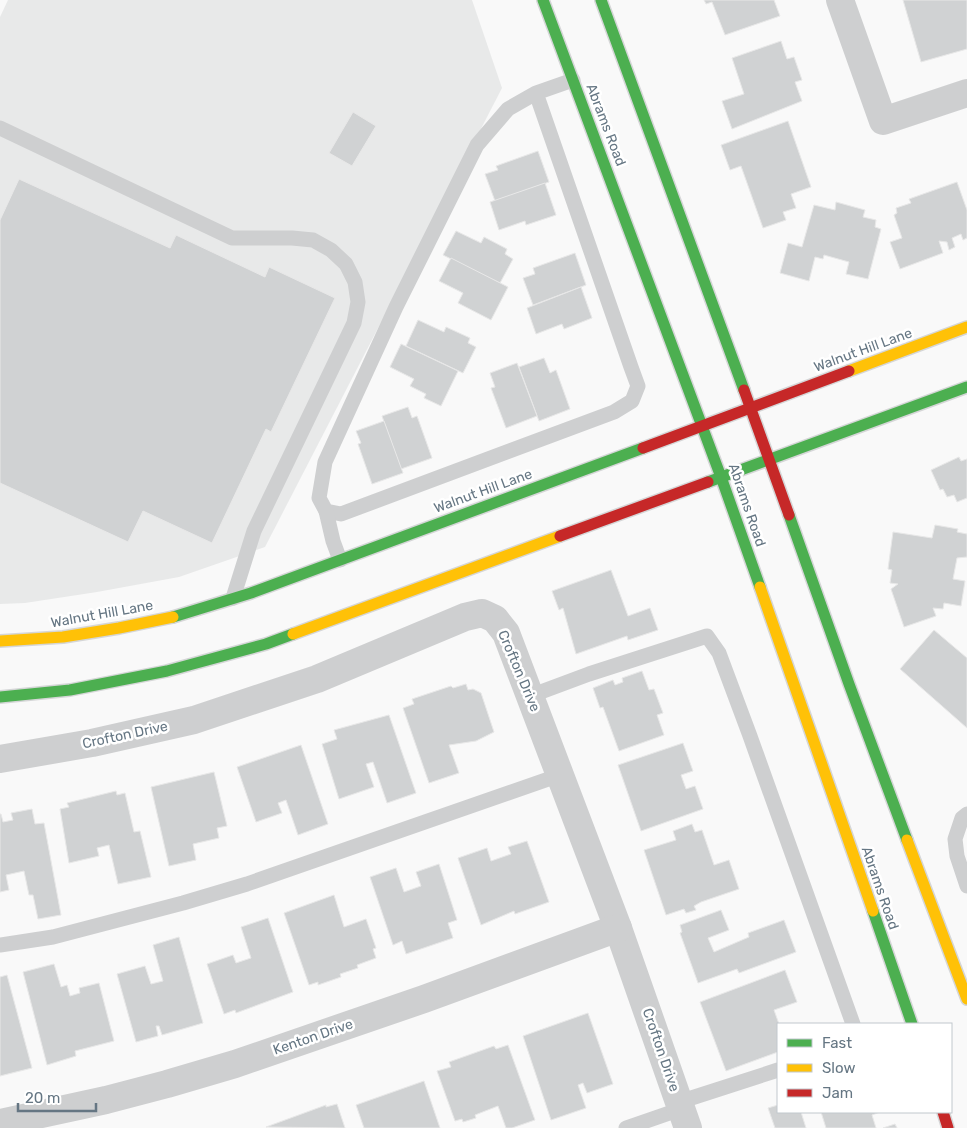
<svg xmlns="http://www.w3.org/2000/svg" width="967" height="1128" viewBox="0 0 967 1128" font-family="Rubik,sans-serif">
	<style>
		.built { fill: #e8e9e9 }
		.building { fill: #d0d2d3; stroke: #e8e8e8 }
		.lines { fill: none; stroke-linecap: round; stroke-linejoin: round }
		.fast-casing { stroke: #d5d6d7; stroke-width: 14 }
		.slow-casing { stroke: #d5d6d7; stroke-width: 14 }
		.jam-casing { stroke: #d5d6d7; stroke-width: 14 }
		.lane { stroke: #cecfd0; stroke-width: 15 }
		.street { stroke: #cecfd0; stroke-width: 28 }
		.fast { stroke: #4caf50; stroke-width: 11 }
		.slow { stroke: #ffc107; stroke-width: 11 }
		.jam { stroke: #c62828; stroke-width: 11 }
		.labels { text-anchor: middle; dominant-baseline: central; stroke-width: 5; stroke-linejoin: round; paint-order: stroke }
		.street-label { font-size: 14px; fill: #657683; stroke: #fff }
	</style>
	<rect width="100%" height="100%" fill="#f9f9f9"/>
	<path class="built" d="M8 0H472L502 88 265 547 179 577 97 592 25 603 0 604V17Z"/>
	<g class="building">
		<path d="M704 0H774L780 16 725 35 712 2 706 4Z"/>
		<path d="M903 0H967V49L921 62Z"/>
		<path d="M781 41 787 59 794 57 802 80 795 82 802 101 732 129 722 101 744 94 732 58Z"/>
		<path d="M353 112 376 126 352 166 329 153Z"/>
		<path d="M788 121 811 187 791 194 796 208 783 212 786 220 763 228 741 166 730 170 721 145Z"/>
		<path d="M538 151 549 182 495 201 485 174 498 170 496 166Z"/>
		<path d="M19 179 170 248 176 235 265 277 269 267 335 298 271 432 266 429 212 543 143 511 128 542 0 483V220Z"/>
		<path d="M957 182 967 210V238L963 240 961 234 952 238 955 247 949 250 947 242 939 241 943 253 900 269 890 242 902 238 894 215 897 213 896 208 911 203 909 199Z"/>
		<path d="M545 183 556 215 526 225 525 221 499 230 490 202Z"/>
		<path d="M836 202 865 210 863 217 876 220 875 227 881 229 868 279 846 274 849 262 824 255 823 259 815 257 809 281 780 273 788 243 802 247 814 205 835 210Z"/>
		<path d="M456 231 481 243 484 237 507 249 505 254 513 259 500 283 443 255Z"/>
		<path d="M575 253 586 285 533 305 523 278 535 274 533 268Z"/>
		<path d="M451 258 508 287 491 320 458 303 463 293 439 281Z"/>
		<path d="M581 287 592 318 564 329 562 324 536 334 527 308Z"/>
		<path d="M418 320 444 332 446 327 470 338 468 343 476 347 463 373 406 346Z"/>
		<path d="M401 344 458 371 441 406 424 398 426 394 410 386 414 379 390 367Z"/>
		<path d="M544 358 550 373 556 370 570 409 539 421 519 367Z"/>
		<path d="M517 363 537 416 506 428 491 388 495 387 490 373Z"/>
		<path d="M408 407 412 418 417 416 432 458 401 469 382 416Z"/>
		<path d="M384 421 403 473 372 484 358 444 361 443 356 431Z"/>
		<path d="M959 457 961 461 967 459V498L957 502 954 495 947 497 943 489 940 490 931 470Z"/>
		<path d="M935 525 958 529 957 532 967 534V557L957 558 953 579 965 581 961 606 944 603 943 609 933 608 936 616 904 627 891 589 898 584 890 583 892 570 888 569 893 532 932 538Z"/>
		<path d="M611 570 628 616 650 608 658 630 628 640 627 636 576 654 563 608 559 610 552 591Z"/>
		<path d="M934 630 967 658V728L900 669Z"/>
		<path d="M642 671 649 690 654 689 663 713 657 715 664 735 619 751 603 707 600 708 593 688 613 680 615 685 623 682 622 678Z"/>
		<path d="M466 684 468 690 473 689 481 693 494 732 476 741 449 745 459 773 429 783 403 708 414 704 412 699 451 686 453 688Z"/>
		<path d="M389 715 416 793 387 803 373 762 366 764 374 787 339 799 322 744 337 739 334 730Z"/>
		<path d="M683 743 693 771 681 775 686 789 695 786 703 809 641 831 618 765Z"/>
		<path d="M301 745 328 824 298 835 286 800 278 803 282 813 256 822 237 767Z"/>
		<path d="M214 772 227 826 217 828 219 838 193 844 196 860 169 866 151 787Z"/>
		<path d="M116 791 117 795 125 793 134 832 140 831 151 877 118 884 109 845 97 848 99 856 69 863 60 809 69 807 67 803Z"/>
		<path d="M32 809 35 824 44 823 61 915 38 919 33 895H29L24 871 6 875 9 890 0 892V814H1L3 822 13 820 11 813Z"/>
		<path d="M692 824 695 832 702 830 714 865 729 860 739 889 701 902 694 906 696 910 686 913 684 909 666 915 644 850 676 840 673 831Z"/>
		<path d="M527 841 549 902 515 914 514 911 481 925 458 858 487 848 491 861 511 854 508 847Z"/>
		<path d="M439 864 457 920 448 923 453 938 406 954 402 941 393 945 370 877 396 868 404 892 421 886 416 872Z"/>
		<path d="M334 895 344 927 366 919 376 948 373 949 376 958 357 965 358 968 340 974 341 977 318 985V982L309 985 284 913Z"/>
		<path d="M721 910 729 930 708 938 714 952 749 937 748 933 784 920 796 952 739 973 737 969 698 983 680 933 682 932 680 925Z"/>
		<path d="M268 918 293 992 236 1013 235 1010 224 1014 207 964 233 955 236 963 251 958 241 927Z"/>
		<path d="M179 937 203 1023 162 1035 159 1026H156L158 1036 136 1042 117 974 145 966 151 984 163 981 153 945Z"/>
		<path d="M54 964 61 987 67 985 70 996 80 993 79 988 99 983 114 1041 75 1051 76 1056 47 1065 23 972Z"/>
		<path d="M785 970 797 1002 774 1010 779 1024H778V1052L726 1071 700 1002Z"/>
		<path d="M7 975 32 1068 0 1076V977Z"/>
		<path d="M588 1013 613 1084 587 1093 583 1083 578 1085 586 1108 551 1120 523 1036Z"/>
		<path d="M508 1045 535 1120 512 1128H506L498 1106 475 1115 476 1118 463 1122 462 1119 455 1121 437 1071 451 1067 449 1062 494 1046 496 1049Z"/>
		<path d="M424 1081 440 1128H364L356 1105Z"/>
		<path d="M337 1104 345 1128 266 1127 326 1105V1107Z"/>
		<path d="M778 1105V1112H801L806 1128H775L768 1108Z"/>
		<path d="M821 1112H880L872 1115 876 1128H826Z"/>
		<path d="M895 1124 897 1128H883Z"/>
	</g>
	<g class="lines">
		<defs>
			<g id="fast">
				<path d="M543 0 721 477 760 587"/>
				<path d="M601 0 744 390"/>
				<path d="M708 482 967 387"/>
				<path d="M789 515 849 684 907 840"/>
				<path d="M173 617 251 593 643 448"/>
				<path d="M0 697 70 690 167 671 266 644 293 634"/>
				<path d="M873 911 912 1024"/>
			</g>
			<g id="slow">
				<path d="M849 371 967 327"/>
				<path d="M760 587 873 911"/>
				<path d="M293 634 560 536"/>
				<path d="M0 641 63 637 119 628 173 617"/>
				<path d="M907 840 967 999"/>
			</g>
			<g id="jam">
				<path d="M744 390 789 515"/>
				<path d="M643 448 849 371"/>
				<path d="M560 536 708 482"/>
				<path d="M943 1112 948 1128"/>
			</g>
		</defs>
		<use href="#fast" class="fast-casing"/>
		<use href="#slow" class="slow-casing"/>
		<use href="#jam" class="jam-casing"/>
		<g class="lane">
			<path d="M536 93 631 367 638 386 632 401 614 412 341 514 326 511 319 498 325 462 396 307 477 145 508 109 536 93 573 80"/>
			<path d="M0 128 232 238H292L313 240 331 250 346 264 355 282 358 302 354 323 254 531 233 598"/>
			<path d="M326 511 333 541 340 560"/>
			<path d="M530 696 589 674 707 636 719 653 750 736 853 1024"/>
			<path d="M967 814 962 818 955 839 957 856 967 886"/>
			<path d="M0 945 53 937 183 903 247 884 560 775"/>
			<path d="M679 1102 778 1070"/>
			<path d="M626 1128 681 1109"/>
		</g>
		<g class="street">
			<path d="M840 0 883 121 967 93"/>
			<path d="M0 759 92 743 194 720 317 679 465 617 482 613 495 619 506 633 618 928 688 1128"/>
			<path d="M0 1123 106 1100 167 1084 235 1064 424 999 618 928"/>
		</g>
		<use href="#fast" class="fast"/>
		<use href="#slow" class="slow"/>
		<use href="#jam" class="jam"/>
	</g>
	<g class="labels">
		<g class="street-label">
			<text transform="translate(606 125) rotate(69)">Abrams Road</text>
			<text transform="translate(863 350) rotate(-20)">Walnut Hill Lane</text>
			<text transform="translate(483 491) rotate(-20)">Walnut Hill Lane</text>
			<text transform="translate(747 505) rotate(71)">Abrams Road</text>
			<text transform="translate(102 614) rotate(-10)">Walnut Hill Lane</text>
			<text transform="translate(519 671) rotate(67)">Crofton Drive</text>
			<text transform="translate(125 735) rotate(-12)">Crofton Drive</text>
			<text transform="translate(880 888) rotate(71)">Abrams Road</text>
			<text transform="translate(313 1037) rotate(-19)">Kenton Drive</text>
			<text transform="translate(661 1050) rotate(71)">Crofton Drive</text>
		</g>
	</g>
	<rect x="777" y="1023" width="175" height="90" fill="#ffffff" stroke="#c1c8cd"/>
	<rect x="787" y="1039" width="25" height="8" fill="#4caf50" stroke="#c1c8cd"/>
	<text x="822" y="1048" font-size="15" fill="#657683">Fast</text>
	<rect x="787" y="1064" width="25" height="8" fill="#ffc107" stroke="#c1c8cd"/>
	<text x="822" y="1073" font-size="15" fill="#657683">Slow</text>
	<rect x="787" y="1089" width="25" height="8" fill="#c62828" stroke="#c1c8cd"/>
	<text x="822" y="1098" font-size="15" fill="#657683">Jam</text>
	<path d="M18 1103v8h78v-8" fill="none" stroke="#657683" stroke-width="2.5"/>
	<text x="25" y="1103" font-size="15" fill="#657683" stroke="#ffffff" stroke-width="4" paint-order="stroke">20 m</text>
</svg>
